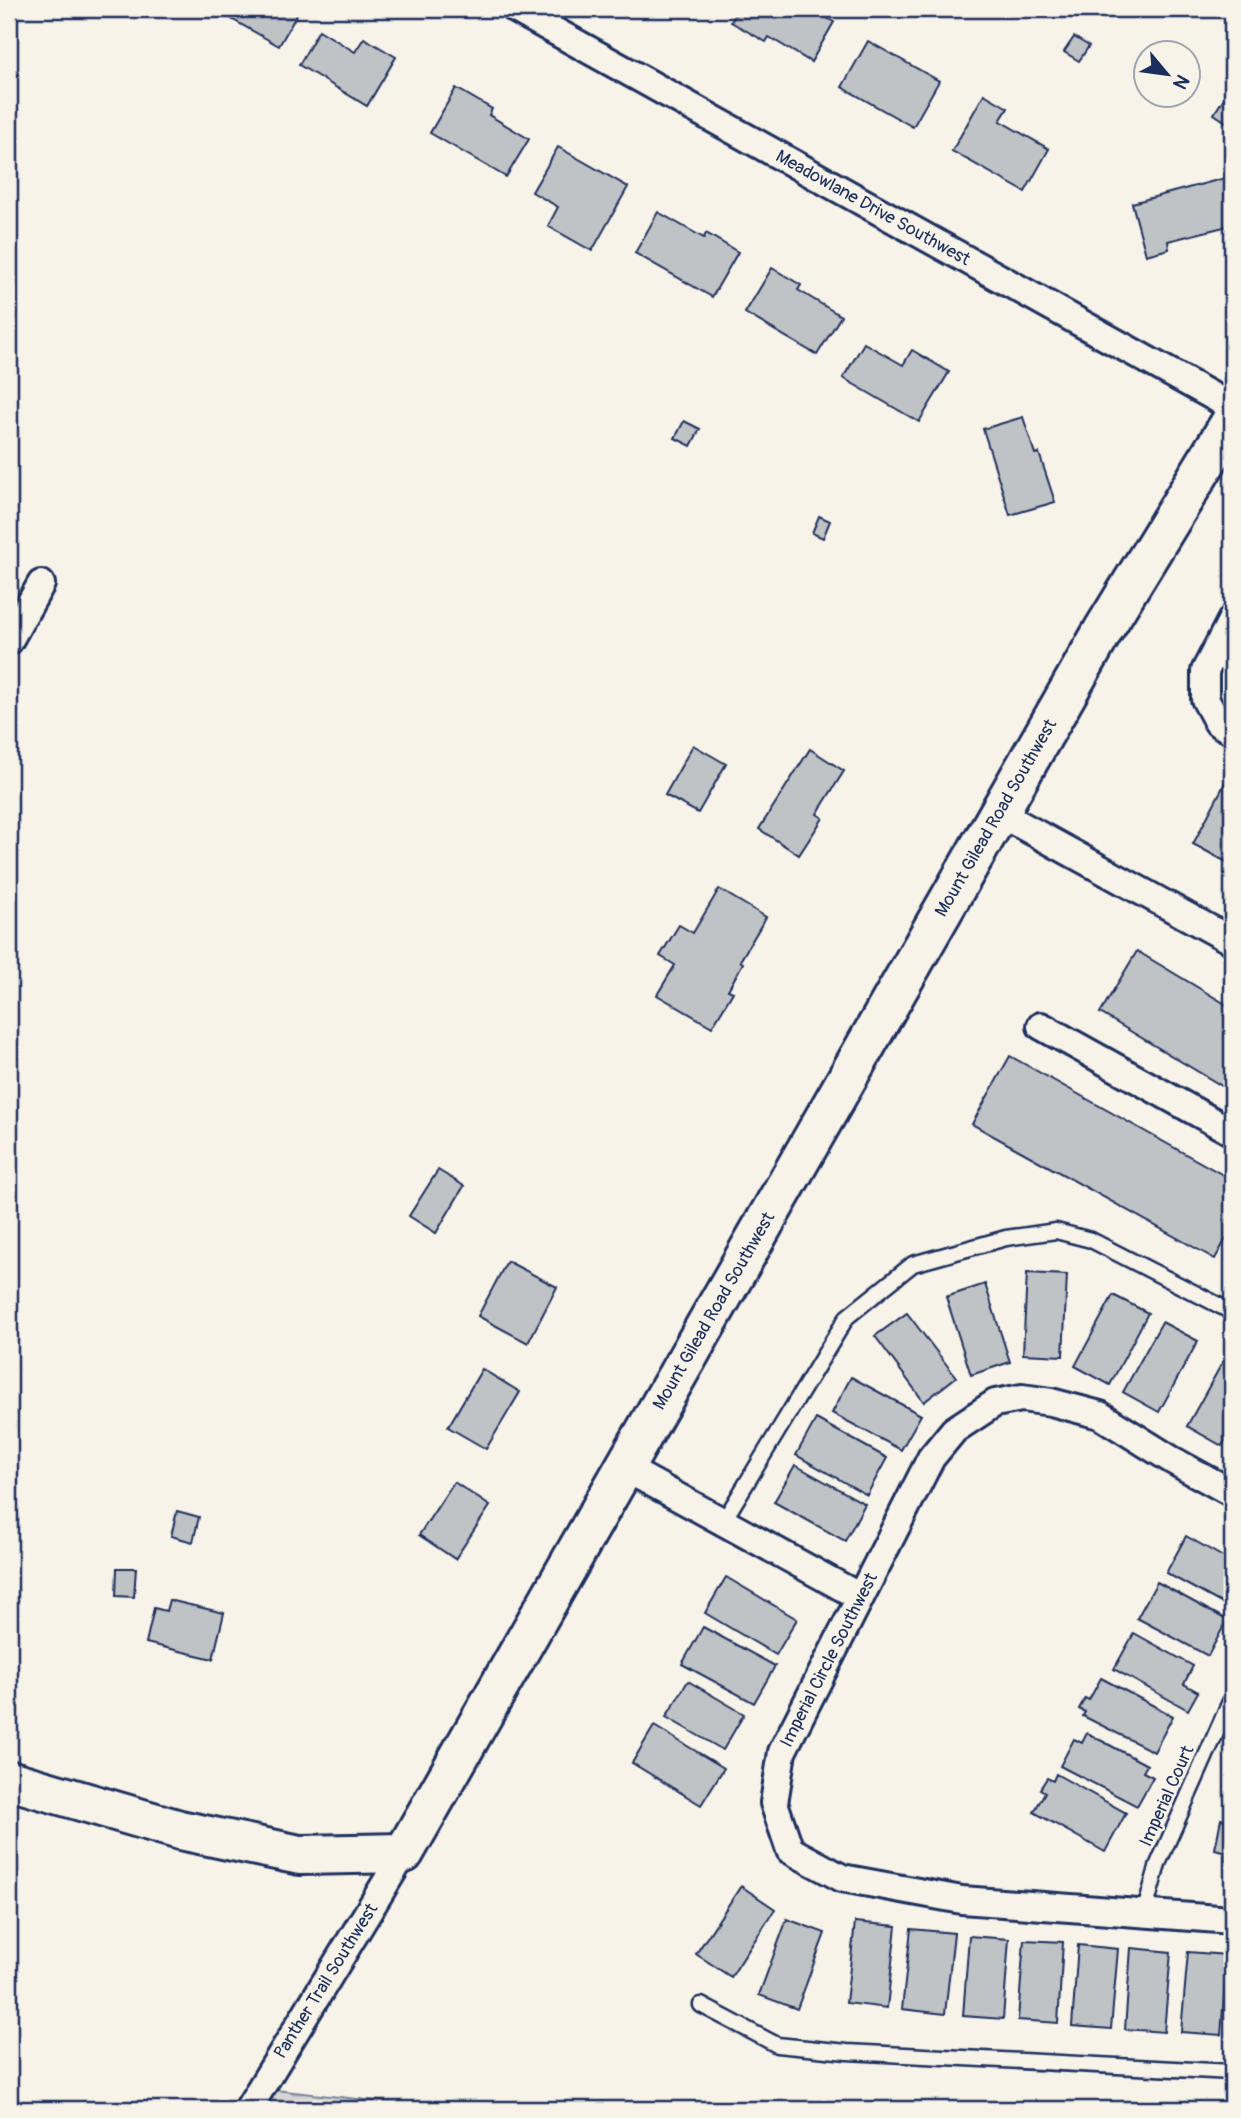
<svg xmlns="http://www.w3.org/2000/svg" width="1241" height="2118" viewBox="0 0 1241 2118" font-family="Pangolin,sans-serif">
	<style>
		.forest { fill: url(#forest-firs); stroke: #798299; stroke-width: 2 }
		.building { fill: #c0c3c5; stroke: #1b2f5e; stroke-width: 2 }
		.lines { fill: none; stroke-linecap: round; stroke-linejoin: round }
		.lane-casing { stroke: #1b2f5e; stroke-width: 19 }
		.street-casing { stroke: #1b2f5e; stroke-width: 32 }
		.secondary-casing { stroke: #1b2f5e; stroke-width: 44 }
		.lane { stroke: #f7f3e8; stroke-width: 14 }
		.street { stroke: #f7f3e8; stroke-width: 26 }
		.secondary { stroke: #f7f3e8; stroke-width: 38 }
		.labels { text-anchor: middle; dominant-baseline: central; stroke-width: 5; stroke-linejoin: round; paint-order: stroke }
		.street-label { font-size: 18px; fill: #1b2f5e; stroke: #f7f3e8 }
	</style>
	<defs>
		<pattern id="forest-firs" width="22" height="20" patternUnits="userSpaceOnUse" patternTransform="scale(1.75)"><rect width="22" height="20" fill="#d7d6d4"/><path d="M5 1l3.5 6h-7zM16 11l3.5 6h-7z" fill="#b8b8b8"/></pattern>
	</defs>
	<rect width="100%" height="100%" fill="#f7f3e8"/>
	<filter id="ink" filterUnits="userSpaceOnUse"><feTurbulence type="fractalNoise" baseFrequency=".0143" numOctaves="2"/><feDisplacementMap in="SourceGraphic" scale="14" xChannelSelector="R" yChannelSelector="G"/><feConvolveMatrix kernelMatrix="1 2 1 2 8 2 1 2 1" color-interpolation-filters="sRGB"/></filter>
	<g filter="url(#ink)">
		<path class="forest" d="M257 2088 449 2109H245Z"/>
		<g class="building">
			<path d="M214 9H300L279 46Z"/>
			<path d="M739 9H811L834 22 811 62 769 37 766 42 731 22Z"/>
			<path d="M319 30 355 52 364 38 396 57 367 106 299 65Z"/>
			<path d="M1074 37 1089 46 1079 61 1064 52Z"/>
			<path d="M868 41 939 81 913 127 842 87Z"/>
			<path d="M1232 85V126L1214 114Z"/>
			<path d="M456 88 492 109 489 115 529 139 506 177 430 133Z"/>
			<path d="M984 94 1008 108 1000 121 1049 149 1025 192 952 151Z"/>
			<path d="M558 147 628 187 592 251 548 226 558 207 532 192Z"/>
			<path d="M1229 177 1232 189V225L1168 241 1169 249 1146 255 1132 203Z"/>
			<path d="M658 212 704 238 706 233 738 252 712 297 635 253Z"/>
			<path d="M772 268 801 285 798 290 841 316 817 355 745 313Z"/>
			<path d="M864 343 903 365 912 350 949 372 919 422 843 378Z"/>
			<path d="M1023 417 1035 454 1039 453 1055 502 1010 515 983 429Z"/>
			<path d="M684 421 700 429 691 446 675 438Z"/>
			<path d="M819 516 830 521 823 538 812 533Z"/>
			<path d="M693 745 726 764 698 813 665 795Z"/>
			<path d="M810 749 844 771 817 814 823 818 799 855 759 829Z"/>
			<path d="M1226 781 1232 784V865L1193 844Z"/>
			<path d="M719 889 766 917 740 961 743 963 728 990 733 992 712 1027 657 995 675 965 660 956 679 925 693 933Z"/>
			<path d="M1137 951 1232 1008V1092L1100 1013Z"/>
			<path d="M1010 1056 1232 1180V1228L1215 1259 972 1124Z"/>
			<path d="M438 1170 464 1186 436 1233 409 1216Z"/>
			<path d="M507 1261 557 1287 528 1343 478 1316Z"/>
			<path d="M1027 1273 1067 1275 1063 1356 1023 1354Z"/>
			<path d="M985 1284 1010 1362 971 1375 946 1297Z"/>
			<path d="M1113 1295 1148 1313 1110 1385 1075 1366Z"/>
			<path d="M907 1313 956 1377 924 1402 875 1336Z"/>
			<path d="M1162 1322 1198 1341 1159 1412 1123 1392Z"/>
			<path d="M1226 1356 1232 1360V1429L1222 1446 1187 1426Z"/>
			<path d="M482 1369 520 1392 486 1449 448 1427Z"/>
			<path d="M851 1377 921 1415 901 1450 832 1413Z"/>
			<path d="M816 1419 887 1458 867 1495 796 1455Z"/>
			<path d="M795 1465 865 1504 845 1541 774 1502Z"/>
			<path d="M454 1482 490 1506 455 1559 419 1535Z"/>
			<path d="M177 1511 199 1517 193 1542 171 1536Z"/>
			<path d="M1186 1536 1232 1562V1609L1166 1573Z"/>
			<path d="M117 1568H136L134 1597 116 1596Z"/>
			<path d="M726 1577 797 1619 776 1655 705 1613Z"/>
			<path d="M1157 1582 1227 1620 1208 1656 1137 1618Z"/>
			<path d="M169 1600 224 1613 213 1659 146 1643 154 1608 166 1611Z"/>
			<path d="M703 1627 775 1666 754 1703 682 1664Z"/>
			<path d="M1134 1633 1193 1666 1184 1684 1198 1692 1188 1710 1114 1669Z"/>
			<path d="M1101 1678 1173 1716 1154 1752 1083 1716 1085 1712 1079 1709 1085 1698 1089 1700Z"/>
			<path d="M688 1681 744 1714 723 1750 666 1717Z"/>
			<path d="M654 1726 724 1768 701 1805 632 1763Z"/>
			<path d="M1087 1733 1147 1765 1143 1772 1153 1777 1137 1806 1060 1766 1074 1739 1082 1743Z"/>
			<path d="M1056 1774 1126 1813 1105 1852 1034 1812 1045 1792 1040 1789 1047 1778 1053 1781Z"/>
			<path d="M1221 1819 1232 1821V1862L1225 1860 1226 1852 1215 1849Z"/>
			<path d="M741 1886 775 1909 731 1977 696 1954Z"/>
			<path d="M787 1919 825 1933 797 2009 759 1995Z"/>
			<path d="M855 1922 896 1926 887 2008 846 2003Z"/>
			<path d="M911 1929 954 1933 945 2014 902 2009Z"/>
			<path d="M969 1936 1009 1939 1003 2019 963 2016Z"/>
			<path d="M1024 1940 1063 1942 1058 2023 1018 2020Z"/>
			<path d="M1078 1945 1118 1949 1111 2029 1072 2026Z"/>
			<path d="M1131 1948 1171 1952 1164 2032 1125 2029Z"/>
			<path d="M1188 1952 1227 1955 1221 2035 1181 2032Z"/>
		</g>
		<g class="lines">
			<defs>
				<g id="lane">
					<path d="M723 1522 847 1317 913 1264 1006 1238 1056 1231 1091 1240 1232 1312"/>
					<path d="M1144 1914 1158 1864 1232 1697"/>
					<path d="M701 2005 777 2045 847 2052 1232 2072"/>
				</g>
				<g id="street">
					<path d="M515 9 1232 407"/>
					<path d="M1232 619 1205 671V699L1218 723 1232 731"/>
					<path d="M9 641 41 584"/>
					<path d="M999 813 1232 941"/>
					<path d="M1041 1026 1232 1132"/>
					<path d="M625 1468 860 1597"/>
					<path d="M1232 1493 1172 1460 1100 1415 1051 1402 1022 1398 995 1403 954 1430 931 1458 782 1752 774 1803 790 1850 842 1878 962 1900 1232 1920"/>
					<path d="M248 2109 404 1853"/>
				</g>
				<path id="secondary" d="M9 1780 180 1830 300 1855 404 1853 1104 629 1232 420"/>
			</defs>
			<use href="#lane" class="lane-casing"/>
			<use href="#street" class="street-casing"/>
			<use href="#secondary" class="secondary-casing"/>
			<use href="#lane" class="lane"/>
			<use href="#street" class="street"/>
			<use href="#secondary" class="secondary"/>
		</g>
	</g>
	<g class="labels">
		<g class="street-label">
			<text transform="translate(873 208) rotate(29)">Meadowlane Drive Southwest</text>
			<text transform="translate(996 818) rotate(-60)">Mount Gilead Road Southwest</text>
			<text transform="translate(714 1311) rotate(-60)">Mount Gilead Road Southwest</text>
			<text transform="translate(829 1660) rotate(-63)">Imperial Circle Southwest</text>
			<text transform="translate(1167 1796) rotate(-66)">Imperial Court</text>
			<text transform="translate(326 1981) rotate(-58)">Panther Trail Southwest</text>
		</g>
	</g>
	<rect width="1241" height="2118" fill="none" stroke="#f7f3e8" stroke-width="35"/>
	<rect x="18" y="18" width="1206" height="2083" fill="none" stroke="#1b2f5e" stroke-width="2.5" filter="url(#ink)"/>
	<g transform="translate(1167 74) rotate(119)"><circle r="33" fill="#f7f3e8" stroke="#9fa5b1" stroke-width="2"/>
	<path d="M0-5L12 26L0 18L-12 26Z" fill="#1b2f5e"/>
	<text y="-10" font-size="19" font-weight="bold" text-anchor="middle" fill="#1b2f5e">N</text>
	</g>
</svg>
